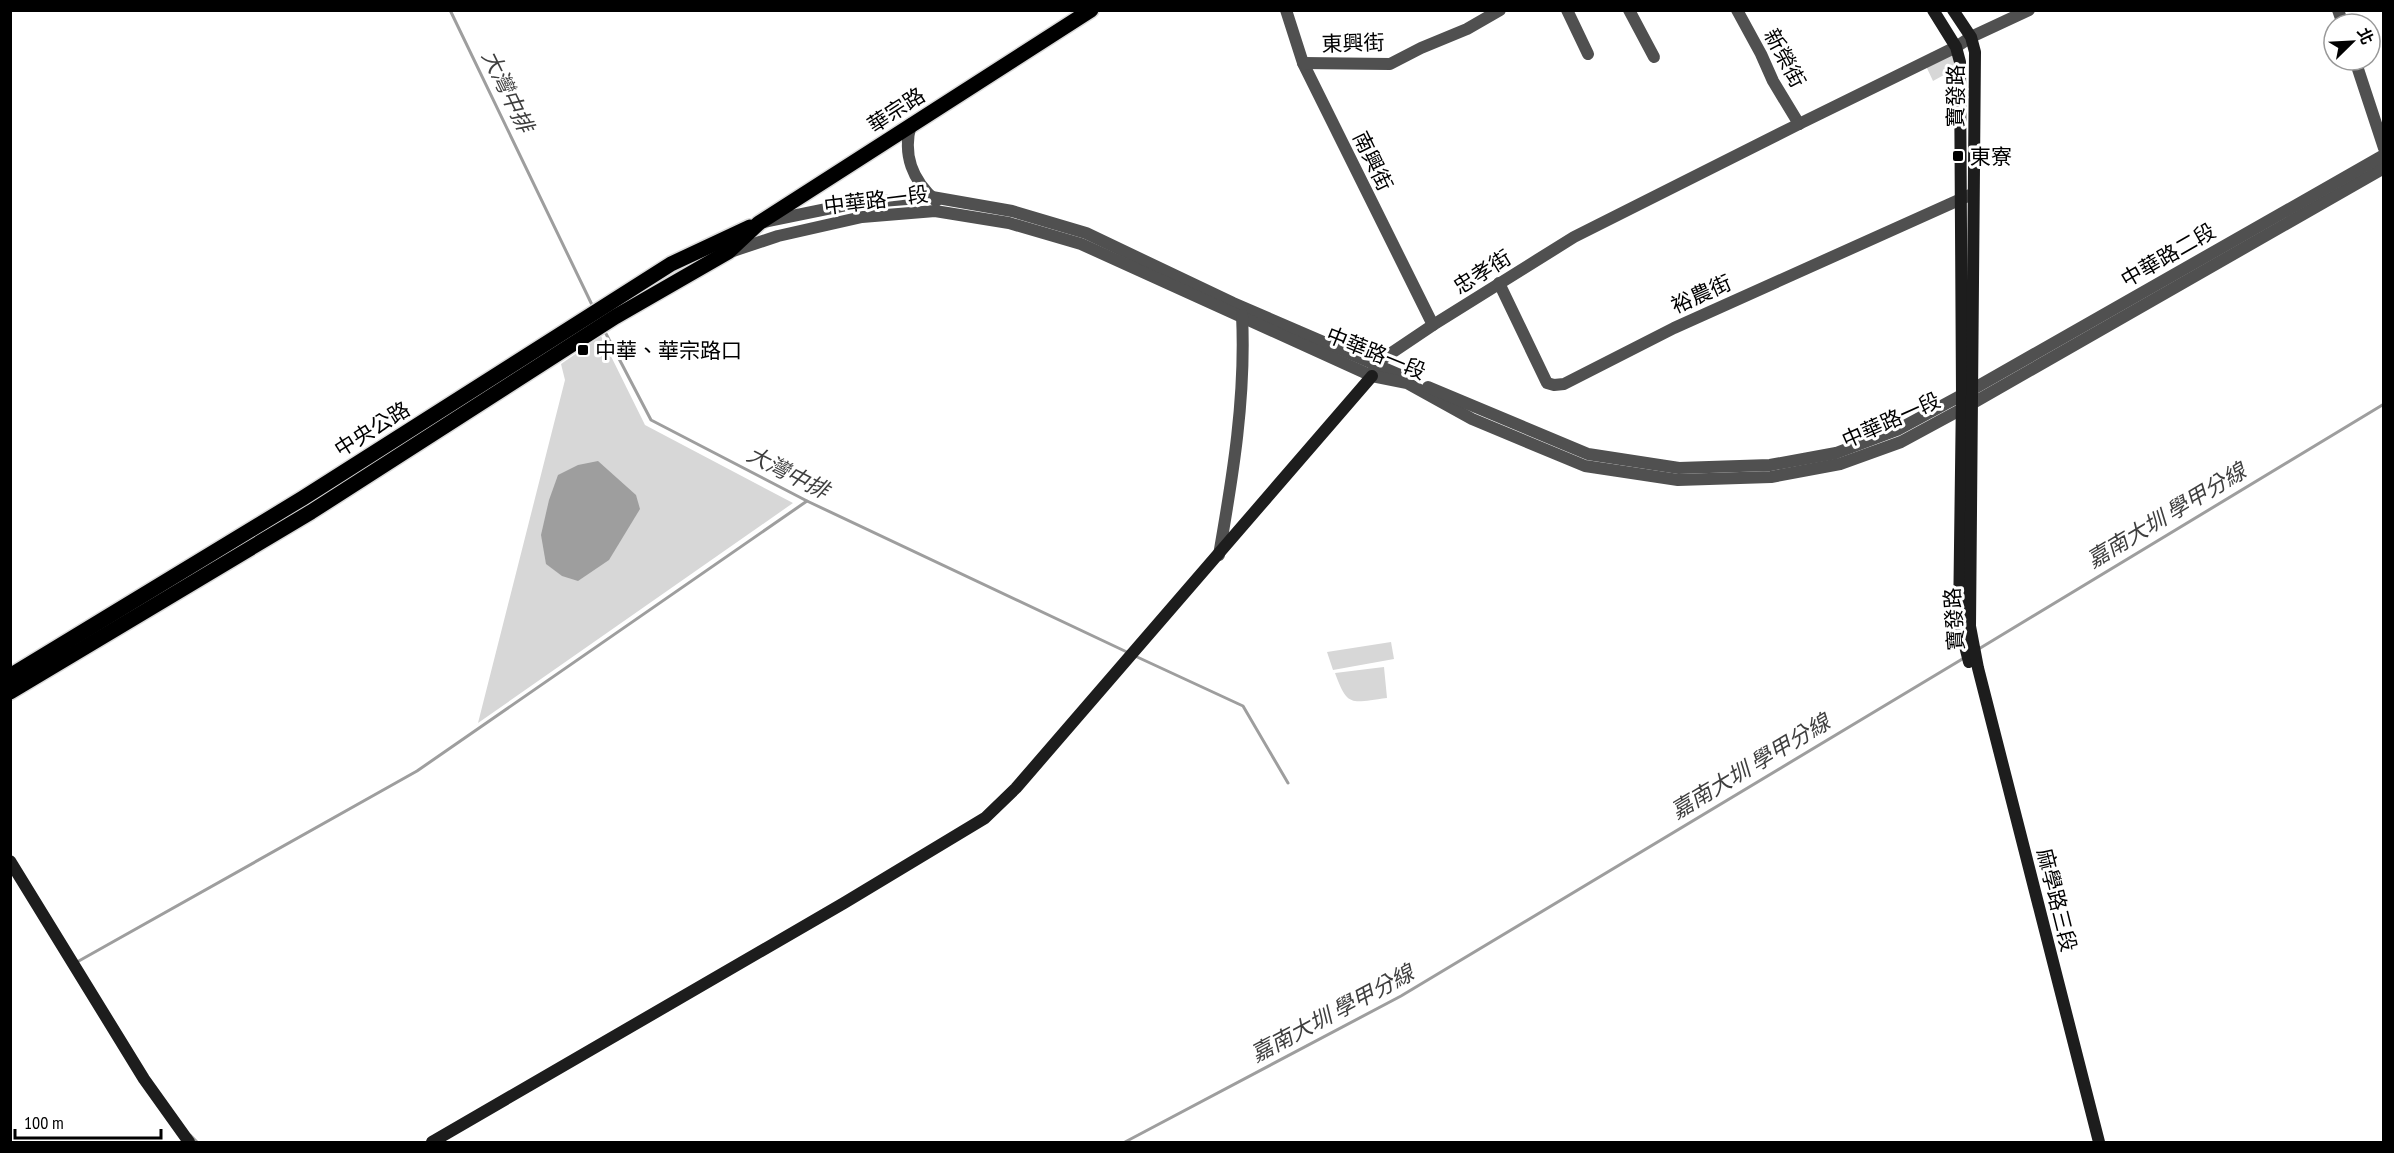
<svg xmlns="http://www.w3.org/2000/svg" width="2394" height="1153" viewBox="0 0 2394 1153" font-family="'PT Sans Narrow','Noto Sans TC',sans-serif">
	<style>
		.green { fill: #d7d7d7 }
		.water { fill: #9e9e9e }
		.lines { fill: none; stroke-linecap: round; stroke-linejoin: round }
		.stream { stroke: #9e9e9e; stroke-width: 3 }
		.primary-casing { stroke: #dbdbdb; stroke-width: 18 }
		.street { stroke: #505050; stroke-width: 12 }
		.secondary { stroke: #1d1d1d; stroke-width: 12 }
		.primary { stroke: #000; stroke-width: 15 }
		.poi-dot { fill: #000; stroke: #fff; stroke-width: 2 }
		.labels { text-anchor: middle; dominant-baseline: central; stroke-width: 6; stroke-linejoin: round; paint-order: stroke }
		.street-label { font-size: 21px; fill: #000; stroke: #fff }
		.poi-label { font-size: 21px; fill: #000; stroke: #fff; text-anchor: start }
		.water-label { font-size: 22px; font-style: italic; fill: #3f3f3f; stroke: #fff }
	</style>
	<rect width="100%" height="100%" fill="#fff"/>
	<g class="green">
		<path d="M1952 54 1956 62 1953 70 1933 81 1926 66Z"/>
		<path d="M601 336 645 425 793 503 478 723 565 380 561 364Z"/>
		<path d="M1391 642 1394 659 1333 670 1327 652Z"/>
		<path d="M1384 667 1387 698C1352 702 1348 709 1335 673Z"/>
	</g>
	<path class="water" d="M598 461 636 495 640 509 609 560 578 581 562 576 546 564 541 535 549 500 558 475 578 465Z"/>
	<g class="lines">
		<g class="stream">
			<path d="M450 10 594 309"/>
			<path d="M603 328 651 420 807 501 1129 653"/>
			<path d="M1977 650 2384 404"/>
			<path d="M1135 656 1243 706 1288 783"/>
			<path d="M77 962 417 771 807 501"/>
			<path d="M190 1135 197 1142"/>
			<path d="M1125 1142 1401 996 1964 658"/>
		</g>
		<defs>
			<g id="primary">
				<path d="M10 676 303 498 671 264 750 227"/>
				<path d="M10 692 311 512 615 317 728 252 759 223 1091 10"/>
			</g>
		</defs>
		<use href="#primary" class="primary-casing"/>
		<g class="street">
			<path d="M1286 10 1303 63 1433 325"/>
			<path d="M1567 10 1588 54"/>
			<path d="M1629 10 1654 57"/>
			<path d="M1737 10 1761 54 1773 81 1799 124"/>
			<path d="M2338 10 2343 24"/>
			<path d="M2355 60 2384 148"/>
			<path d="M1303 63 1390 64 1421 48 1467 29 1500 10"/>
			<path d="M911 124C902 155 913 181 936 201"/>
			<path d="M763 222 856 203 932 197 1012 211 1086 233 1233 303 1407 378"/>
			<path d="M730 252 778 236 862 217 935 211 1009 223 1081 244 1372 376 1407 383 1472 419 1585 466 1678 480 1771 477 1840 464 1901 442 1973 403 2384 168"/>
			<path d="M1499 283 1547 383 1554 385 1564 384 1674 328 1970 195"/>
			<path d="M1374 369 1375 364 1433 325 1574 237 1799 124 1956 47 1971 37 2029 10"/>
			<path d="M1428 387 1588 454 1679 468 1770 465 1836 453 1897 430 1973 389 2384 155"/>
			<path d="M1219 555C1233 475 1246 396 1242 315"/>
		</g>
		<g class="secondary">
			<path d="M1933 10 1956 47 1960 62 1962 395 1959 622 1969 662"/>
			<path d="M1953 10 1971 37 1975 52 1970 626 1978 668 2099 1142"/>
			<path d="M10 861 144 1079 189 1142"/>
			<path d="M432 1142 844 903 985 818 1016 788 1372 376"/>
		</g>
		<use href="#primary" class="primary"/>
	</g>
	<g class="poi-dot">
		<rect x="1952" y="150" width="12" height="12" rx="3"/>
		<rect x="577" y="344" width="12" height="12" rx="3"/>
	</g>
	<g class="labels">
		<g class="street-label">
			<text transform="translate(1353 43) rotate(-2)">東興街</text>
			<text transform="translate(1785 58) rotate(62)">新榮街</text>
			<text transform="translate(1955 96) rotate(-90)">寶發路</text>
			<text transform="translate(896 110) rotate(-33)">華宗路</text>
			<text transform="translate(1373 161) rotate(64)">南興街</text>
			<text transform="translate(876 200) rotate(-7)">中華路一段</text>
			<text transform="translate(2168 255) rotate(-30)">中華路二段</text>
			<text transform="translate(1482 272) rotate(-32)">忠孝街</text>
			<text transform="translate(1701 294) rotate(-24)">裕農街</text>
			<text transform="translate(1376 353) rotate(22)">中華路一段</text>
			<text transform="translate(1891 420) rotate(-24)">中華路一段</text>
			<text transform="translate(372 429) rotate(-32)">中央公路</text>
			<text transform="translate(1954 619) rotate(-94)">寶發路</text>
			<text transform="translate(2057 900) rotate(76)">麻學路三段</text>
		</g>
		<g class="poi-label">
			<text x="1970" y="156">東寮</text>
			<text x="595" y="350">中華、華宗路口</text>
		</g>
		<g class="water-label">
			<text transform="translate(508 91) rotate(64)">大灣中排</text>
			<text transform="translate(788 472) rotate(27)">大灣中排</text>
			<text transform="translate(2166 515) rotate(-31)">嘉南大圳 學甲分線</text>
			<text transform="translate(1750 766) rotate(-31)">嘉南大圳 學甲分線</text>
			<text transform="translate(1332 1013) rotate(-28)">嘉南大圳 學甲分線</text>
		</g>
	</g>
	<rect width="2394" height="1153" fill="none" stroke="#000000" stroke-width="24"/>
	<g transform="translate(2352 42) rotate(66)"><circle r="28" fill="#ffffff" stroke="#999999" stroke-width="1.5"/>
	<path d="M0-4.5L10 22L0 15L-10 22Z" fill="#000000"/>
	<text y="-9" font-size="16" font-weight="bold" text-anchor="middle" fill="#000000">北</text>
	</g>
	<path d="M15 1129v9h146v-9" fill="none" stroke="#000000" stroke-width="3"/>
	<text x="24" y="1129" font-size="18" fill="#000000" stroke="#ffffff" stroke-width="4.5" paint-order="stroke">100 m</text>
</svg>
